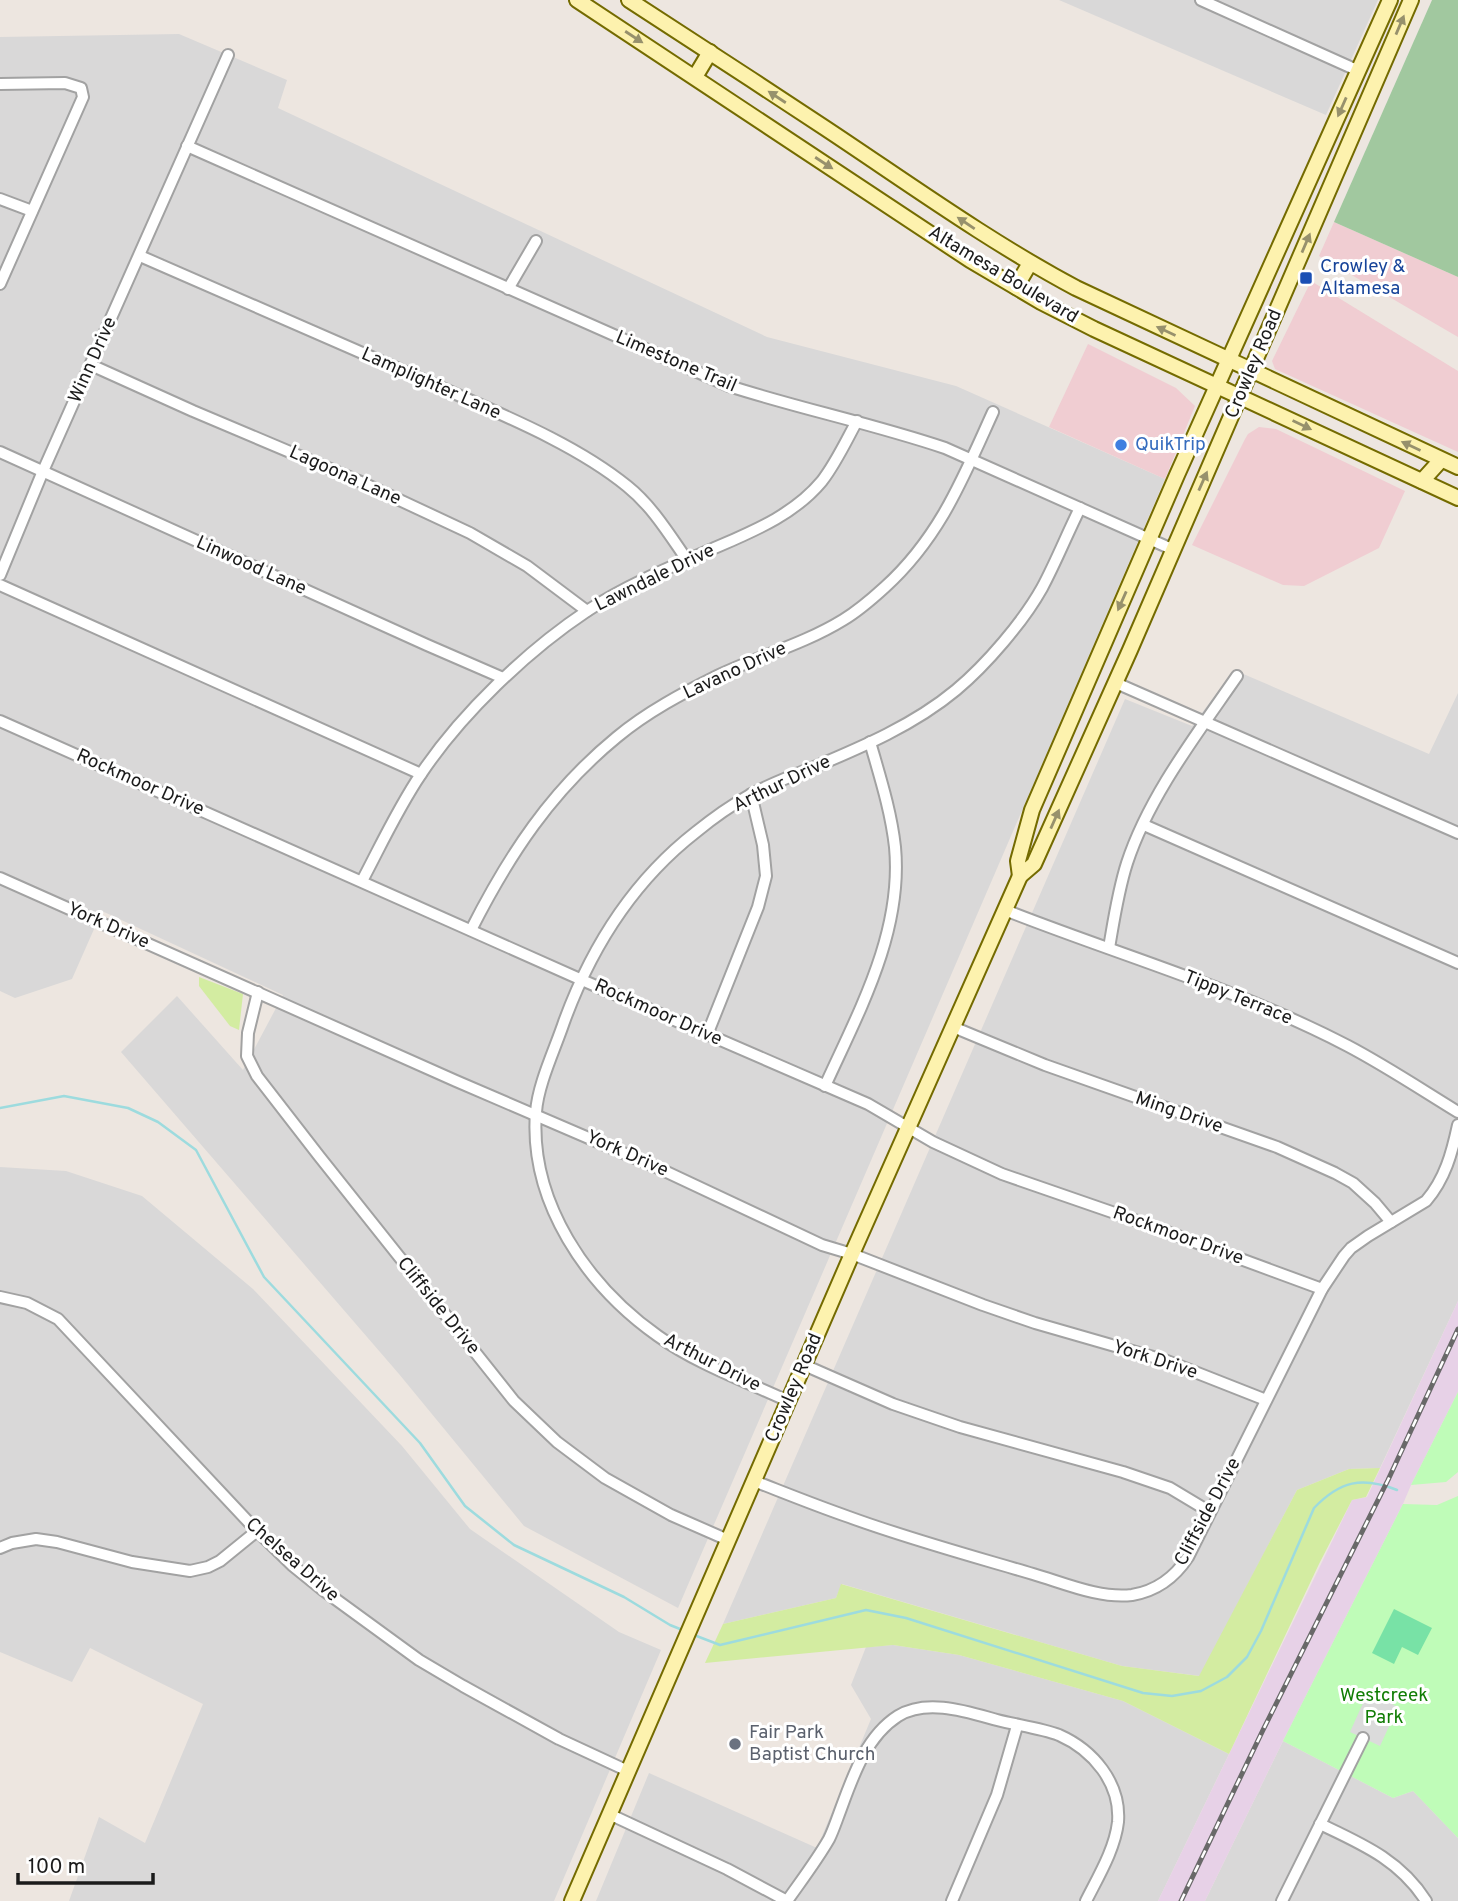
<svg xmlns="http://www.w3.org/2000/svg" width="1458" height="1901" viewBox="0 0 1458 1901" font-family="Overpass,sans-serif">
	<style>
		.residential { fill: #d9d8d8 }
		.commercial { fill: #f0cdd2 }
		.industrial { fill: #e7d1e7 }
		.grass { fill: #d3eca1 }
		.cemetery { fill: #a1c89f }
		.park { fill: #bffcb8 }
		.pitch { fill: #78e2a6 }
		.parking { fill: #dbdbdb }
		.lines { fill: none; stroke-linecap: round; stroke-linejoin: round }
		.stream { stroke: #9ddbde; stroke-width: 2.5 }
		.minor-casing { stroke: #a2a2a2; stroke-width: 14 }
		.secondary-casing { stroke: #746b00; stroke-width: 18 }
		.minor { stroke: #fff; stroke-width: 10 }
		.secondary { stroke: #fdf2ae; stroke-width: 14 }
		.rail-casing { stroke: #696969; stroke-width: 5 }
		.rail { stroke: #fff; stroke-width: 2.5; stroke-dasharray: 8; stroke-linecap: butt }
		.oneway { fill: #97916c }
		.transit-dot { fill: #1a4fb4; stroke: #fff; stroke-width: 2.5 }
		.shop-dot { fill: #3f7fe0; stroke: #fff; stroke-width: 2.5 }
		.worship-dot { fill: #6b7280; stroke: #fff; stroke-width: 2.5 }
		.labels { text-anchor: middle; dominant-baseline: central; stroke-width: 6; stroke-linejoin: round; paint-order: stroke }
		.transit-label { font-size: 19px; fill: #164399; stroke: #fff; text-anchor: start }
		.street-label { font-size: 19px; fill: #1b1b1b; stroke: #fff }
		.shop-label { font-size: 19px; fill: #366cbe; stroke: #fff; text-anchor: start }
		.park-label { font-size: 19px; fill: #117d05; stroke: #fff }
		.worship-label { font-size: 19px; fill: #5b616d; stroke: #fff; text-anchor: start }
	</style>
	<rect width="100%" height="100%" fill="#ede6e0"/>
	<g class="residential">
		<path d="M1059 0H1378L1326 115Z"/>
		<path d="M179 34 287 80 278 108 767 337 956 386 1165 479 678 1608 524 1526 399 1374 121 1052 177 996 243 1070 283 995 102 911 72 979 15 998 0 991V37Z"/>
		<path d="M1234 670 1429 754 1458 693V1301L1380 1468 1349 1469 1297 1490 1200 1676 1122 1666 842 1584 836 1598 723 1624 1125 699 1192 726Z"/>
		<path d="M0 1167 66 1171 142 1196 253 1289 402 1446 470 1529 619 1632 661 1650 554 1901H69L99 1817 145 1843 203 1704 90 1648 72 1682 0 1652Z"/>
		<path d="M893 1645 959 1655 1123 1701 1229 1754 1158 1901H596L649 1773 817 1848 871 1719 851 1685 866 1647Z"/>
		<path d="M1283 1741 1393 1798 1413 1791 1458 1838V1901H1205Z"/>
	</g>
	<g class="commercial">
		<path d="M1334 222 1458 277V337L1319 256Z"/>
		<path d="M1311 281 1458 371V452L1275 369 1272 361Z"/>
		<path d="M1088 344 1176 388 1195 406 1165 479 1049 427Z"/>
		<path d="M1259 427 1276 429 1405 491 1379 548 1304 586 1283 585 1192 545 1245 439 1248 434Z"/>
	</g>
	<path class="industrial" d="M1458 1301V1392L1411 1485 1403 1504 1283 1741 1205 1901H1158L1352 1500 1367 1497Z"/>
	<g class="grass">
		<path d="M199 977 243 994 239 1030 230 1026 199 986Z"/>
		<path d="M1380 1468 1366 1497 1352 1500 1319 1564 1229 1754 1123 1701 959 1655 893 1645 705 1663 723 1624 836 1598 841 1584 1122 1666 1199 1676 1297 1490 1349 1469Z"/>
	</g>
	<path class="cemetery" d="M1432 0H1458V277L1334 222Z"/>
	<g class="park">
		<path d="M1458 1392V1472L1446 1482 1411 1485Z"/>
		<path d="M1458 1496V1838L1413 1791 1393 1798 1283 1741 1403 1504 1437 1505Z"/>
	</g>
	<path class="pitch" d="M1394 1609 1432 1628 1418 1655 1402 1647 1394 1664 1372 1653Z"/>
	<path class="parking" d="M1368 1692 1398 1707 1380 1746 1350 1732Z"/>
	<g class="lines">
		<g class="stream">
			<path d="M0 1108 64 1096 128 1108 158 1122 196 1150 264 1277 420 1443 465 1506 514 1545 624 1597 670 1625 685 1631"/>
			<path d="M694 1635 720 1645 866 1610 906 1618 1143 1693 1172 1696 1201 1691 1227 1677 1247 1657 1261 1631 1314 1508C1340 1481 1362 1476 1397 1490"/>
		</g>
		<defs>
			<g id="minor">
				<path d="M1201 0 1359 71"/>
				<path d="M0 84 65 83 81 88 83 97 0 284"/>
				<path d="M187 146 729 386C801 409 874 424 945 448L1174 550"/>
				<path d="M0 199 32 211"/>
				<path d="M140 256C237 298 334 340 431 383 495 412 573 442 627 486 652 506 669 534 687 560"/>
				<path d="M508 289 536 241"/>
				<path d="M91 365 193 411 361 482 470 533 527 566 587 611"/>
				<path d="M0 452 427 645 503 678"/>
				<path d="M0 575 43 471 228 55"/>
				<path d="M0 585 421 774"/>
				<path d="M1116 683 1458 833"/>
				<path d="M0 721 582 980 868 1104 933 1142 1002 1174 1132 1219 1322 1289"/>
				<path d="M1144 825 1458 963"/>
				<path d="M0 878 456 1081 656 1167 822 1245 852 1254 983 1305 1035 1323 1167 1361 1266 1400"/>
				<path d="M362 881C381 845 398 808 421 774 461 714 527 651 587 611 625 586 668 568 710 550 751 532 793 516 822 481 836 463 846 441 857 421"/>
				<path d="M1005 910C1119 955 1239 989 1348 1046 1386 1066 1422 1090 1458 1112"/>
				<path d="M471 930C509 855 551 791 617 737 647 712 683 693 717 676 759 656 804 644 843 620 858 611 873 598 885 587 940 537 963 478 993 412"/>
				<path d="M1109 948C1114 919 1118 891 1127 863 1149 796 1197 734 1237 676"/>
				<path d="M258 992 248 1033 247 1056 257 1076 319 1156 514 1401 557 1442 605 1478 671 1515 728 1540"/>
				<path d="M953 1027 1045 1065 1277 1147 1335 1173 1353 1183 1375 1203 1391 1222"/>
				<path d="M707 1035 758 907 766 876 763 845 751 794"/>
				<path d="M825 1086C859 1011 903 932 895 847 891 811 880 777 870 742"/>
				<path d="M0 1297 27 1303 58 1319 257 1531 292 1565 323 1590 419 1660 463 1686 559 1739 628 1771"/>
				<path d="M804 1365 893 1404 960 1427 1123 1472 1170 1488 1210 1512"/>
				<path d="M788 1401C745 1381 697 1364 658 1336 587 1286 529 1202 536 1112 538 1084 555 1049 564 1022 591 948 633 881 696 832 712 819 730 806 748 796 768 785 791 776 812 768 862 747 914 725 956 690 986 665 1023 622 1042 588 1056 562 1067 534 1080 508"/>
				<path d="M754 1481C785 1493 817 1506 849 1517 909 1539 972 1556 1033 1574 1064 1583 1100 1599 1132 1595 1156 1591 1175 1577 1188 1557L1322 1289 1344 1256 1351 1248 1368 1236 1426 1201C1445 1179 1452 1153 1458 1125"/>
				<path d="M0 1548 12 1543 36 1539 57 1542 132 1562 190 1571 208 1567 220 1561 257 1531"/>
				<path d="M609 1814 727 1869 787 1901"/>
				<path d="M1320 1824C1362 1844 1400 1860 1426 1901"/>
				<path d="M787 1901C801 1881 817 1860 829 1839 833 1831 836 1822 839 1814 852 1779 865 1737 898 1716 927 1698 968 1712 997 1720 1016 1725 1041 1728 1059 1735 1093 1750 1121 1783 1118 1822 1115 1849 1098 1877 1086 1901"/>
				<path d="M952 1901 997 1795 1017 1726"/>
				<path d="M1282 1901 1363 1738"/>
			</g>
			<g id="secondary">
				<path d="M577 0 970 260 1041 302 1094 329 1458 498"/>
				<path d="M629 0C694 42 760 85 825 128 908 183 988 241 1076 288L1458 467"/>
				<path d="M695 77 710 52"/>
				<path d="M1016 287 1030 263"/>
				<path d="M1422 481 1441 460"/>
				<path d="M1020 876 1018 861 1032 810 1177 475 1390 0"/>
				<path d="M572 1901 852 1254 1020 876 1034 864 1130 650 1411 0"/>
			</g>
		</defs>
		<use href="#minor" class="minor-casing"/>
		<use href="#secondary" class="secondary-casing"/>
		<use href="#minor" class="minor"/>
		<use href="#secondary" class="secondary"/>
		<defs>
			<path id="rail" d="M1181 1901 1263 1730 1388 1480 1458 1329"/>
		</defs>
		<use href="#rail" class="rail-casing"/>
		<use href="#rail" class="rail"/>
	</g>
	<defs><path id="oneway-solid" d="M-6-.8H1V-3.2L6.5 0L1 3.2V.8H-6Z" transform="scale(1.75)"/></defs>
	<g class="oneway">
		<use href="#oneway-solid" transform="translate(1400 25) rotate(-67)"/>
		<use href="#oneway-solid" transform="translate(634 37) rotate(33)"/>
		<use href="#oneway-solid" transform="translate(777 97) rotate(-147)"/>
		<use href="#oneway-solid" transform="translate(1342 107) rotate(114)"/>
		<use href="#oneway-solid" transform="translate(824 163) rotate(33)"/>
		<use href="#oneway-solid" transform="translate(966 223) rotate(-146)"/>
		<use href="#oneway-solid" transform="translate(1306 243) rotate(-67)"/>
		<use href="#oneway-solid" transform="translate(1166 331) rotate(-155)"/>
		<use href="#oneway-solid" transform="translate(1302 425) rotate(26)"/>
		<use href="#oneway-solid" transform="translate(1411 446) rotate(-155)"/>
		<use href="#oneway-solid" transform="translate(1203 481) rotate(-66)"/>
		<use href="#oneway-solid" transform="translate(1122 601) rotate(114)"/>
		<use href="#oneway-solid" transform="translate(1055 819) rotate(-66)"/>
	</g>
	<rect class="transit-dot" x="1299" y="271" width="14" height="14" rx="3.5"/>
	<circle class="shop-dot" cx="1121" cy="445" r="7"/>
	<circle class="worship-dot" cx="735" cy="1744" r="7"/>
	<g class="labels">
		<g class="transit-label">
			<text x="1320" y="267">Crowley &amp;<tspan x="1320" dy="22">Altamesa</tspan></text>
		</g>
		<g class="street-label">
			<text transform="translate(1003 275) rotate(31)">Altamesa Boulevard</text>
			<text transform="translate(93 360) rotate(-66)">Winn Drive</text>
			<text transform="translate(676 362) rotate(23)">Limestone Trail</text>
			<text transform="translate(1254 364) rotate(-67)">Crowley Road</text>
			<text transform="translate(431 384) rotate(24)">Lamplighter Lane</text>
			<text transform="translate(345 476) rotate(24)">Lagoona Lane</text>
			<text transform="translate(251 566) rotate(24)">Linwood Lane</text>
			<text transform="translate(655 578) rotate(-26)">Lawndale Drive</text>
			<text transform="translate(735 671) rotate(-25)">Lavano Drive</text>
			<text transform="translate(140 783) rotate(24)">Rockmoor Drive</text>
			<text transform="translate(782 784) rotate(-26)">Arthur Drive</text>
			<text transform="translate(108 926) rotate(24)">York Drive</text>
			<text transform="translate(1238 998) rotate(22)">Tippy Terrace</text>
			<text transform="translate(658 1013) rotate(24)">Rockmoor Drive</text>
			<text transform="translate(1179 1113) rotate(19)">Ming Drive</text>
			<text transform="translate(627 1154) rotate(24)">York Drive</text>
			<text transform="translate(1178 1236) rotate(20)">Rockmoor Drive</text>
			<text transform="translate(438 1306) rotate(51)">Cliffside Drive</text>
			<text transform="translate(1155 1360) rotate(18)">York Drive</text>
			<text transform="translate(712 1363) rotate(27)">Arthur Drive</text>
			<text transform="translate(794 1388) rotate(-67)">Crowley Road</text>
			<text transform="translate(1208 1512) rotate(-62)">Cliffside Drive</text>
			<text transform="translate(292 1560) rotate(41)">Chelsea Drive</text>
		</g>
		<g class="shop-label">
			<text x="1135" y="445">QuikTrip</text>
		</g>
		<g class="park-label">
			<text x="1384" y="1696">Westcreek<tspan x="1384" dy="22">Park</tspan></text>
		</g>
		<g class="worship-label">
			<text x="749" y="1733">Fair Park<tspan x="749" dy="22">Baptist Church</tspan></text>
		</g>
	</g>
	<path d="M18 1873v10h135v-10" fill="none" stroke="#1b1b1b" stroke-width="3.5"/>
	<text x="28" y="1873" font-size="21" fill="#1b1b1b" stroke="#ffffff" stroke-width="5" paint-order="stroke">100 m</text>
</svg>
